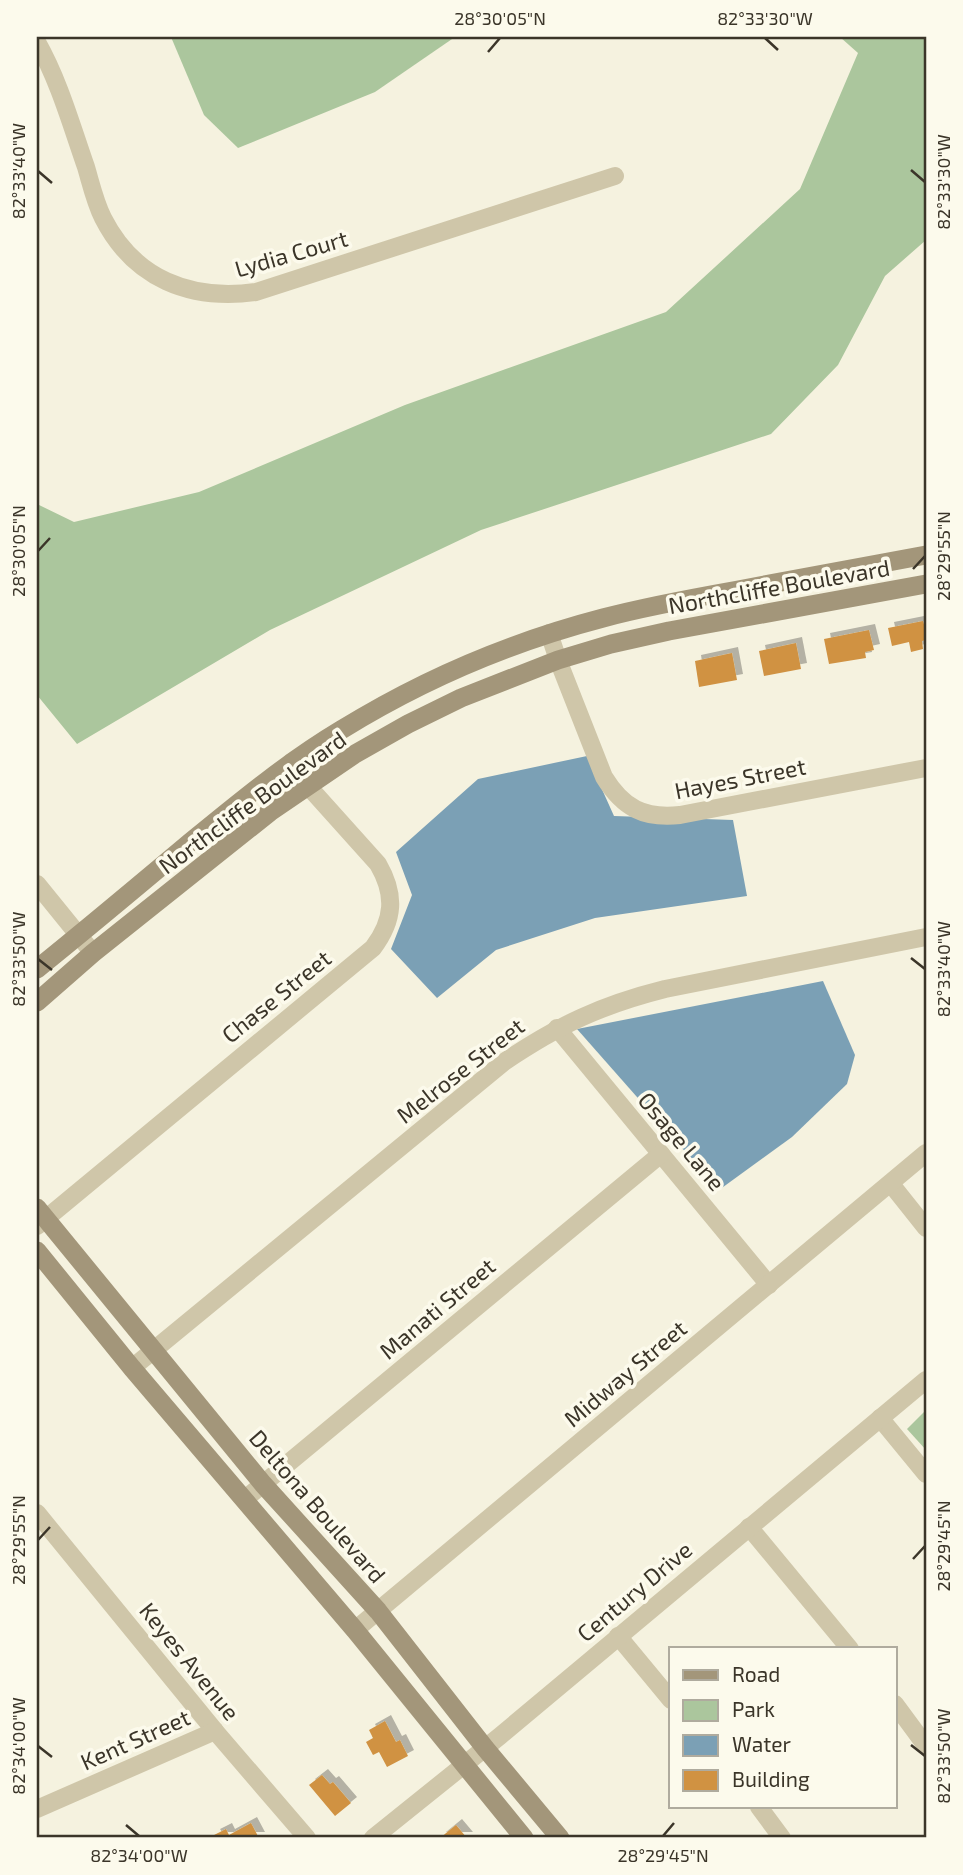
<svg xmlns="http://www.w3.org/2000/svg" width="963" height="1875" viewBox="0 0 963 1875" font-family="'Exo 2',sans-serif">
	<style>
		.green { fill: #abc69d }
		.water { fill: #7ba0b5 }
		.building { fill: #d09242; filter: url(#shadow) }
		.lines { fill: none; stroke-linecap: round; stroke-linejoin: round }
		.minor { stroke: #cfc6a9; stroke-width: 18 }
		.secondary { stroke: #a3967a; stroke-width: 19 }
		.ticks { fill: none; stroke: #3b3529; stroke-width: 2.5 }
		.labels { text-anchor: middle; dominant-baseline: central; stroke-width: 7; stroke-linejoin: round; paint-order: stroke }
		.street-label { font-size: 23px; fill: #3b3529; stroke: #fcfaec }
		.neatline { fill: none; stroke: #3b3529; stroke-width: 2.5 }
		.ticks-label { font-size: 18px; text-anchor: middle; fill: #3b3529 }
	</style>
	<defs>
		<filter id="shadow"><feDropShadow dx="6" dy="-6" stdDeviation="0" flood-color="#0004"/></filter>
	</defs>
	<rect width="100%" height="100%" fill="#f5f2df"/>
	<g class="green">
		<path d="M171 37H455L375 92 238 148 204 115Z"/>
		<path d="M840 37H926V240L885 276 838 365 771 434 481 530 270 630 77 744 37 695V504L74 522 199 492 405 405 666 312 800 189 858 53Z"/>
		<path d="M926 1410V1450L907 1429Z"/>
	</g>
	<g class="water">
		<path d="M587 756 614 816 733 820 747 896 595 918 496 950 437 998 391 949 412 895 396 852 478 779Z"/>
		<path d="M823 981 855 1055 847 1084 792 1137 719 1190 577 1029Z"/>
	</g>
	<g class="building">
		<path d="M923 621 926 631V640L922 641 923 649 911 652 909 642 892 646 888 628Z"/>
		<path d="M869 630 874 650 865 652 866 658 829 664 824 639Z"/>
		<path d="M796 643 801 669 764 676 759 651Z"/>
		<path d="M732 653 737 680 699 687 695 661Z"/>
		<path d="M385 1721 396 1742 400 1740 408 1756 387 1767 379 1752 373 1755 366 1742 373 1738 369 1730Z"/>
		<path d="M322 1775 330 1784 333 1782 351 1803 335 1816 309 1785Z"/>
		<path d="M251 1823 259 1838H216L214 1835 226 1829 229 1835Z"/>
		<path d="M456 1825 467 1838H440Z"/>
	</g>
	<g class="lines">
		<g class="minor">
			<path d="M37 42C59 81 71 124 86 167 91 184 95 202 103 218 134 279 190 301 256 292L615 176"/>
			<path d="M549 633 558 660 604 777C623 808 644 819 680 815L926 768"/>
			<path d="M37 884 93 953"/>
			<path d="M557 1028 769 1285"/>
			<path d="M891 1184 926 1228"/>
			<path d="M37 1226 373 948C394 920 396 895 378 864L308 786 291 762"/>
			<path d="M132 1368 504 1062C559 1025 601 1005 665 989L926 937"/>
			<path d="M880 1418 926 1474"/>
			<path d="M245 1499 661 1154"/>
			<path d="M37 1513 215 1731 307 1838"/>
			<path d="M749 1527 850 1649"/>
			<path d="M355 1630 926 1153"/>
			<path d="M618 1636 671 1700"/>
			<path d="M895 1704 926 1746"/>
			<path d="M759 1807 782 1838"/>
			<path d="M37 1809 215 1731"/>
			<path d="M373 1838 500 1736 926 1380"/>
		</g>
		<g class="secondary">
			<path d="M37 969C88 928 138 886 188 844 237 804 286 763 341 730 422 680 511 642 603 618 648 606 693 598 738 590 801 578 864 567 926 555"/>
			<path d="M37 1002 93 953 270 812 355 754 408 724 461 698 558 660 611 644 669 631 926 584"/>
			<path d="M37 1208 263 1484 378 1611 485 1748 560 1838"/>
			<path d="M37 1251 132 1368 355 1630 524 1838"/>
		</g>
	</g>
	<path class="ticks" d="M765 38 778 50M488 52 500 38M911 170 925 182M38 171 52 183M38 551 50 538M913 569 925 556M911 958 925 969M38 959 52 970M38 1540 50 1527M913 1559 925 1546M911 1745 925 1756M38 1746 52 1757M126 1825 139 1836M663 1836 674 1823"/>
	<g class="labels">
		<g class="street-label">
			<text transform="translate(291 253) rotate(-16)">Lydia Court</text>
			<text transform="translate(779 586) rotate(-10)">Northcliffe Boulevard</text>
			<text transform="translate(740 778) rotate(-11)">Hayes Street</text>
			<text transform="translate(252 802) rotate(-36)">Northcliffe Boulevard</text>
			<text transform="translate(276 996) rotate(-39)">Chase Street</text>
			<text transform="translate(460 1070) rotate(-38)">Melrose Street</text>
			<text transform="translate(682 1141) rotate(50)">Osage Lane</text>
			<text transform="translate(437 1308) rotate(-40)">Manati Street</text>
			<text transform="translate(625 1373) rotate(-40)">Midway Street</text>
			<text transform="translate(318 1506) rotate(49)">Deltona Boulevard</text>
			<text transform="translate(634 1591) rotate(-40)">Century Drive</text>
			<text transform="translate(190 1661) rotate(51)">Keyes Avenue</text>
			<text transform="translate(135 1739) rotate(-24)">Kent Street</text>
		</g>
	</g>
	<rect width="963" height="1875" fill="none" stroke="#fcfaec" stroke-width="77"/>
	<rect x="669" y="1647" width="228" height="161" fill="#fcfaec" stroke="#afab9e" stroke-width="2"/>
	<rect x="683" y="1670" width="35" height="10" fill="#a3967a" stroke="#afab9e" stroke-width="2"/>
	<text x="732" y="1682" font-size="21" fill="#3b3529">Road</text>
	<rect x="683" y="1700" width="35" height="21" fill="#abc69d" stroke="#afab9e" stroke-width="2"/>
	<text x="732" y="1717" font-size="21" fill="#3b3529">Park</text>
	<rect x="683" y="1735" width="35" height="21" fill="#7ba0b5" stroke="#afab9e" stroke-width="2"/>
	<text x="732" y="1752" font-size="21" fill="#3b3529">Water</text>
	<rect x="683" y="1770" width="35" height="21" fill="#d09242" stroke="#afab9e" stroke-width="2"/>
	<text x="732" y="1787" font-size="21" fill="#3b3529">Building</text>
	<rect x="38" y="38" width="887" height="1798" class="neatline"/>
	<g class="ticks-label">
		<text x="500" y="25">28°30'05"N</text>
		<text x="765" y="25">82°33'30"W</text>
		<text transform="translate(19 171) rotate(-90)" y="6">82°33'40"W</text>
		<text transform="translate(944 182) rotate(-90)" y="6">82°33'30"W</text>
		<text transform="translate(19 551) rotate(-90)" y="6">28°30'05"N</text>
		<text transform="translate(944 556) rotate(-90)" y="6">28°29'55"N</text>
		<text transform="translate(19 959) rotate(-90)" y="6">82°33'50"W</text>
		<text transform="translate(944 969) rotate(-90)" y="6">82°33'40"W</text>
		<text transform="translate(19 1540) rotate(-90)" y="6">28°29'55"N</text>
		<text transform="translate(944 1546) rotate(-90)" y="6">28°29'45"N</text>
		<text transform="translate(19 1746) rotate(-90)" y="6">82°34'00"W</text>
		<text transform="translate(944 1756) rotate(-90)" y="6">82°33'50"W</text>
		<text x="139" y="1862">82°34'00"W</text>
		<text x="663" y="1862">28°29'45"N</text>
	</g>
</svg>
